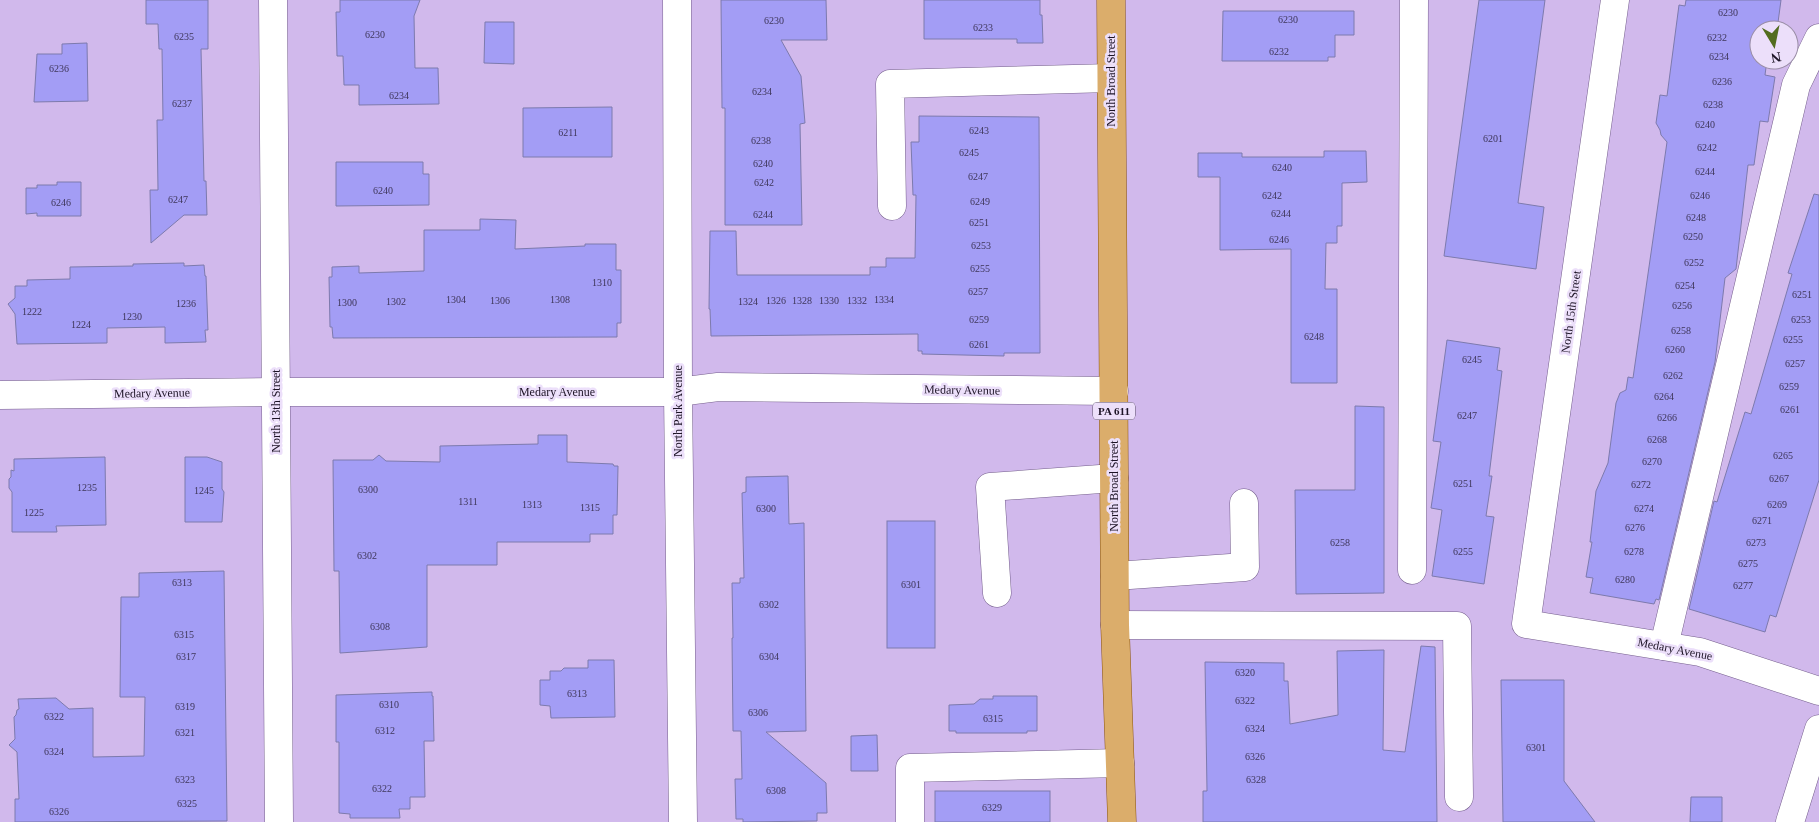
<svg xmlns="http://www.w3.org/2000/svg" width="1819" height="822" viewBox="0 0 1819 822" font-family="Georgia,serif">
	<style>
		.building { fill: #a39df5; stroke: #7d7aad }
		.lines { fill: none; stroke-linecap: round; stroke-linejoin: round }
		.minor-casing { stroke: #745e8c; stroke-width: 29 }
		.major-casing { stroke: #895413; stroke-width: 29 }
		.minor { stroke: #fff; stroke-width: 28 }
		.major { stroke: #dbad6b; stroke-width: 28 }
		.labels { text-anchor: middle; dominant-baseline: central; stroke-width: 5; stroke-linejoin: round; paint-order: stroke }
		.number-label { font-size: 10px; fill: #3e3659 }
		.shield { fill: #ecdffa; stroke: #5a5065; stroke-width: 1 }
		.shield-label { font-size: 11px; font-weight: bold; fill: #1c1325 }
		.street-label { font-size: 12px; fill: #1c1325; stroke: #ecdffa }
	</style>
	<rect width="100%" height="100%" fill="#d1b9ec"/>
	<g class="building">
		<path d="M146 0H208V49H201L204 181H206L207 215H184L151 243 150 190H158L157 120H163L162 49H159L158 24H146Z"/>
		<path d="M340 0H420L414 16 415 68H438L439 104 359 105V85H344L343 56H337L336 12H340Z"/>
		<path d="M721 0H826L827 40H781L801 76 805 123 800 124 802 225H725V108H722Z"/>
		<path d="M924 0H1040V15H1042L1043 43H1017V39H924Z"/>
		<path d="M1479 0H1545L1518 203 1544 207 1536 269 1444 256Z"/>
		<path d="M1686 0H1781L1777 30H1759V60H1767L1765 75 1775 77 1768 122 1760 121 1754 165H1748L1736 269 1725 278 1715 362 1659 600 1656 599 1654 604 1590 593 1593 578 1586 577 1592 542H1590L1596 491 1608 463 1616 403 1620 393 1626 390 1628 377 1633 378 1667 142 1661 135 1660 130 1656 123 1660 95 1667 96 1679 5 1685 6Z"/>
		<path d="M1223 11H1354V35H1335V57H1328V61H1222Z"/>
		<path d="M485 22H514V64L484 63Z"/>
		<path d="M87 43 88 101 34 102 37 54H62V44Z"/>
		<path d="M612 107V157H523V108Z"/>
		<path d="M919 116 1039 117 1040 353H1004V356L922 354V351H918V334L711 336 710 309H709L710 231H736L737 275H870V267H886V258H915L916 195H913L911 142H919Z"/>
		<path d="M1324 151H1366L1367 182 1342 183V226H1337V243H1326L1325 289H1337V383H1291V249L1220 250V177H1198V153H1242V157H1324Z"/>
		<path d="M336 162H423V174H429V205L336 206Z"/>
		<path d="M57 182H81V216H37V213L26 214V188H37V185H57Z"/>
		<path d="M1814 194 1819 195V480L1776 617 1770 615 1765 632 1689 609 1714 501 1717 502 1745 412 1751 414 1792 274 1788 273Z"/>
		<path d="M480 219 516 220 515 249 585 246V244H616V270H621V323H617V337L333 338 332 327H330L329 277H332V267L359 266V273L424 271V230H480Z"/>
		<path d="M184 263V266L204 265 205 276H206L208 330H205L206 342 165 343V327L107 328V343L17 344 15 314 8 304 15 298V286H27V280L70 279V267L133 266V264Z"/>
		<path d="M1447 340 1500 348 1497 370 1502 371 1489 476H1492L1486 516 1494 517 1484 584 1432 576 1442 510 1431 508 1441 442 1433 441Z"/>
		<path d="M1355 406 1384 407V593L1296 594 1295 490H1355Z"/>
		<path d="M538 435H567V462L613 464 614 466H618L617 515H613V534H590V542H497V565H427V647L340 653 339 571H334L333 460H373L379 455 386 461 440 462V446L538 444Z"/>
		<path d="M105 457 106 525 56 526 57 532H12V492L9 488V479L11 477V470L14 471V459Z"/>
		<path d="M185 457H207L222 462V489L224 492 222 522H185Z"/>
		<path d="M788 476 789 524 804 523 806 731 766 732 826 783 827 813H817V821L743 822V819H736L735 779H742L741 731H733L732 638H733L732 583H740V578H744L742 493 746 492V477Z"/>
		<rect x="887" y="521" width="48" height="127"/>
		<path d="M224 571 227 821 15 822V799H19L17 752 9 745 15 739 14 717 16 715 17 710 19 709 18 699 56 698 69 709 93 708V757L144 756 145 697H120L121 597H139V573Z"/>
		<path d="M1421 646 1435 647 1437 822H1203V791H1207L1205 662 1284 663V681H1288L1290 724 1338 715 1337 651 1384 650 1383 750 1405 752Z"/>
		<path d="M588 660H614L615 717 551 718 550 706 540 705V680H550V671H561L564 668H588Z"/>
		<path d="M1501 680H1564V781L1595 822H1503Z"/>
		<path d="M432 692V696H433L434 741H424L425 797H410V809H399L400 818H350V814L339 813V742H336V695Z"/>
		<path d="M993 696H1037V731H1027V733H956V731H949V705L974 704 980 699H993Z"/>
		<path d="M877 735 878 771H851V736Z"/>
		<rect x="935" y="791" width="115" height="31"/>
		<path d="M1691 797H1722V822H1690Z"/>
	</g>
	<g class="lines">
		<defs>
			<g id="minor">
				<path d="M273 0 279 822"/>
				<path d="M677 0 678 392 683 822"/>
				<path d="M1615 0 1526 624 1700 652 1819 691"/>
				<path d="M892 206 890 84 1111 78"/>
				<path d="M0 395 276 392H678L718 387 1114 391"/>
				<path d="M1412 570 1414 0"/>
				<path d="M1115 576 1245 567 1244 503"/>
				<path d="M997 593 990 487 1114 478"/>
				<path d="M1115 625 1457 626 1459 797"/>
				<path d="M1664 646 1796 85 1819 38"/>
				<path d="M910 822V768L1120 763"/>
				<path d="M1790 822 1819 729"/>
			</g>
			<path id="major" d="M1111 0 1115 625 1122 822"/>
		</defs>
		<use href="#minor" class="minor-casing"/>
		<use href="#major" class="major-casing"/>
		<use href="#minor" class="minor"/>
		<use href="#major" class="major"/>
	</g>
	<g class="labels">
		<g class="number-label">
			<text x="1728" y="12">6230</text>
			<text x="1288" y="19">6230</text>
			<text x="774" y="20">6230</text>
			<text x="983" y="27">6233</text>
			<text x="375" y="34">6230</text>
			<text x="184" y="36">6235</text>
			<text x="1717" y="37">6232</text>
			<text x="1279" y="51">6232</text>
			<text x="1719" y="56">6234</text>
			<text x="59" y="68">6236</text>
			<text x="1722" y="81">6236</text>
			<text x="762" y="91">6234</text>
			<text x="399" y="95">6234</text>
			<text x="182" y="103">6237</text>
			<text x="1713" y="104">6238</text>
			<text x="1705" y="124">6240</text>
			<text x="979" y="130">6243</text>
			<text x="568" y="132">6211</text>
			<text x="1493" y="138">6201</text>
			<text x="761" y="140">6238</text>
			<text x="1707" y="147">6242</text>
			<text x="969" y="152">6245</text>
			<text x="763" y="163">6240</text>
			<text x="1282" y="167">6240</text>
			<text x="1705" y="171">6244</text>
			<text x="978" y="176">6247</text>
			<text x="764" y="182">6242</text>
			<text x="383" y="190">6240</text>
			<text x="1272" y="195">6242</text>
			<text x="1700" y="195">6246</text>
			<text x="178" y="199">6247</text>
			<text x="980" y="201">6249</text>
			<text x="61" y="202">6246</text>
			<text x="1281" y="213">6244</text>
			<text x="763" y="214">6244</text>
			<text x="1696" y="217">6248</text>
			<text x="979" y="222">6251</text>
			<text x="1693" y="236">6250</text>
			<text x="1279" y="239">6246</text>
			<text x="981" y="245">6253</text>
			<text x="1694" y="262">6252</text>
			<text x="980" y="268">6255</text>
			<text x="602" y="282">1310</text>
			<text x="1685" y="285">6254</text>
			<text x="978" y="291">6257</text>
			<text x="1802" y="294">6251</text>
			<text x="456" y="299">1304</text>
			<text x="560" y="299">1308</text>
			<text x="884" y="299">1334</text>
			<text x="500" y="300">1306</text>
			<text x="776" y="300">1326</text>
			<text x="802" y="300">1328</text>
			<text x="829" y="300">1330</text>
			<text x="857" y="300">1332</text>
			<text x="396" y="301">1302</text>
			<text x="748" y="301">1324</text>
			<text x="347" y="302">1300</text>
			<text x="186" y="303">1236</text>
			<text x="1682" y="305">6256</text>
			<text x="32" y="311">1222</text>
			<text x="132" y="316">1230</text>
			<text x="979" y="319">6259</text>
			<text x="1801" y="319">6253</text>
			<text x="81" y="324">1224</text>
			<text x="1681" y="330">6258</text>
			<text x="1314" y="336">6248</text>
			<text x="1793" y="339">6255</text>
			<text x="979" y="344">6261</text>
			<text x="1675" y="349">6260</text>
			<text x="1472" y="359">6245</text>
			<text x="1795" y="363">6257</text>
			<text x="1673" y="375">6262</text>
			<text x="1789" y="386">6259</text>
			<text x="1664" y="396">6264</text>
			<text x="1790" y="409">6261</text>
			<text x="1467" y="415">6247</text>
			<text x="1667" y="417">6266</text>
			<text x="1657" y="439">6268</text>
			<text x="1783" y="455">6265</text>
			<text x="1652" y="461">6270</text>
			<text x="1779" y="478">6267</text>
			<text x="1463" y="483">6251</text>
			<text x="1641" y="484">6272</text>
			<text x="87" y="487">1235</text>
			<text x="368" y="489">6300</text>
			<text x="204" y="490">1245</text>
			<text x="468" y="501">1311</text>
			<text x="532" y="504">1313</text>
			<text x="1777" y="504">6269</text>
			<text x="590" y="507">1315</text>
			<text x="766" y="508">6300</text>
			<text x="1644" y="508">6274</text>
			<text x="34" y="512">1225</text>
			<text x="1762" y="520">6271</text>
			<text x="1635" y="527">6276</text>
			<text x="1340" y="542">6258</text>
			<text x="1756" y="542">6273</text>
			<text x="1463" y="551">6255</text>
			<text x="1634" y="551">6278</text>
			<text x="367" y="555">6302</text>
			<text x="1748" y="563">6275</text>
			<text x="1625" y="579">6280</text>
			<text x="182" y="582">6313</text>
			<text x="911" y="584">6301</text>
			<text x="1743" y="585">6277</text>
			<text x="769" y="604">6302</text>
			<text x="380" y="626">6308</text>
			<text x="184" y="634">6315</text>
			<text x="186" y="656">6317</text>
			<text x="769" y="656">6304</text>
			<text x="1245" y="672">6320</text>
			<text x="577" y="693">6313</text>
			<text x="1245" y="700">6322</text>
			<text x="389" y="704">6310</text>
			<text x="185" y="706">6319</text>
			<text x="758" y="712">6306</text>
			<text x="54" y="716">6322</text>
			<text x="993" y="718">6315</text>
			<text x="1255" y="728">6324</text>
			<text x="385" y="730">6312</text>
			<text x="185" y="732">6321</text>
			<text x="1536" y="747">6301</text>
			<text x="54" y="751">6324</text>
			<text x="1255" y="756">6326</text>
			<text x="185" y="779">6323</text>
			<text x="1256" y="779">6328</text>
			<text x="382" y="788">6322</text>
			<text x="776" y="790">6308</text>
			<text x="187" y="803">6325</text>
			<text x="992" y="807">6329</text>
			<text x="59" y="811">6326</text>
		</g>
		<rect class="shield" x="1093" y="402.5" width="42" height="17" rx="4"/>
		<g class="shield-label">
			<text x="1114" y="411">PA 611</text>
		</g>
		<g class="street-label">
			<text transform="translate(1111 81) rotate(-90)">North Broad Street</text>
			<text transform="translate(1571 312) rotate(-82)">North 15th Street</text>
			<text transform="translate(962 390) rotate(1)">Medary Avenue</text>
			<text x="557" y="392">Medary Avenue</text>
			<text transform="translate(152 393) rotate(-1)">Medary Avenue</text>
			<text transform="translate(276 411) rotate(-90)">North 13th Street</text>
			<text transform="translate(678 411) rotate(-90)">North Park Avenue</text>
			<text transform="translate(1114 486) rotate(-90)">North Broad Street</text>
			<text transform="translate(1675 649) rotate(11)">Medary Avenue</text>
		</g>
	</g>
	<g transform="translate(1774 45) rotate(170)"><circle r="24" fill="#ecdffa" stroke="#998da5"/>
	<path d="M0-4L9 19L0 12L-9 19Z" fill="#536d1f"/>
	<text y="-8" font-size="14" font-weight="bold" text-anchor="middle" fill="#1c1325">N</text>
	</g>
</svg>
